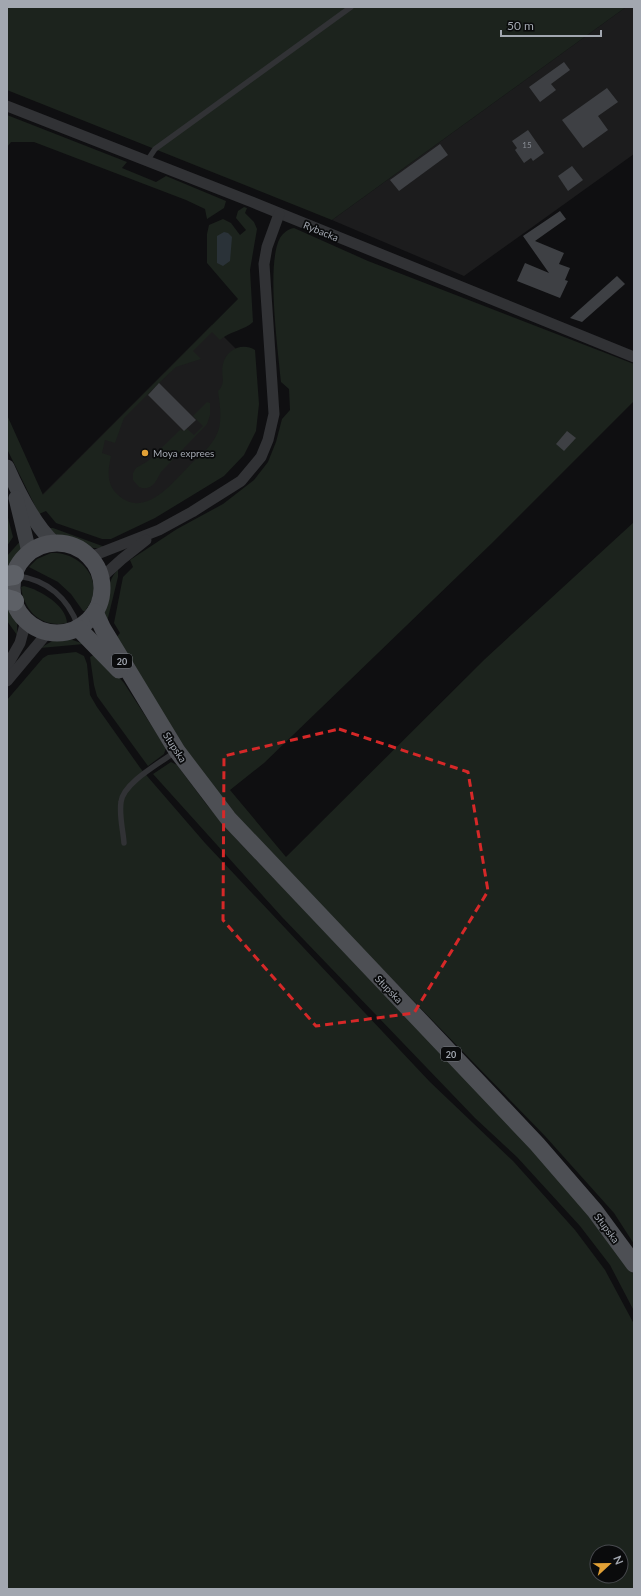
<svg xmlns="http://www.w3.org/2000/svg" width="641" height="1596" viewBox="0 0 641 1596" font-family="Lato,sans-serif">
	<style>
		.built { fill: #1c1c1d }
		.green { fill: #1c231d; fill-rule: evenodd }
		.water { fill: #2a3238 }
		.building { fill: #3e4044 }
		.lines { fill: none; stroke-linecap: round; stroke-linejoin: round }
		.lane { stroke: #313235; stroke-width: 5.5 }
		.street { stroke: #313235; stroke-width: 11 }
		.secondary { stroke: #3f4145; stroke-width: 15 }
		.primary { stroke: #4d4f54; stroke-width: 17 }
		.highway { stroke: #5d6066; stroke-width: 20 }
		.marked { fill: none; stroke: #d62828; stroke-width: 3; stroke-dasharray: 8 5; stroke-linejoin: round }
		.poi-dot { fill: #e2a136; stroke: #0a0b0c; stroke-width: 1.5 }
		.labels { text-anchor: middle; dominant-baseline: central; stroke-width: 3.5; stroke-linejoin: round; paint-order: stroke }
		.number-label { font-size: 8px; fill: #898d95 }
		.shield { fill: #0a0b0c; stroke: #74787f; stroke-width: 1 }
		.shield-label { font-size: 9px; font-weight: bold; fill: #a2a7b0 }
		.street-label { font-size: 10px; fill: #a2a7b0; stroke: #0a0b0c }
		.poi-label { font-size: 10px; fill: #a2a7b0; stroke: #0a0b0c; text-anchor: start }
	</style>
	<rect width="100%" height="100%" fill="#0f0f11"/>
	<g class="built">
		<path d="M626 7H634V154L464 276 332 220Z"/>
		<path d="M212 325 242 355 248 411 160 499 130 513 42 495Z"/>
	</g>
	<g class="green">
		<path d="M7 7H626L332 220 7 90Z"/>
		<path d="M7 115 127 162 122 168 156 182 166 176 226 201 224 208 207 219 205 209 186 200 34 142H11L7 147Z"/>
		<path d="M244 207 247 208 245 213 254 222 257 229 250 270 253 322C245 330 230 331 220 340L212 332 193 351 201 359 176 367 159 383 124 418 115 443 105 440 102 453 111 456C108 470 106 483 117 494 144 520 171 484 189 466 198 457 210 448 216 436 223 423 220 406 218 391 227 382 220 375 223 364 226 350 242 342 255 350L259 404 256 431 244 455 224 476 155 518 111 539H102L56 523 46 511 39 514 7 449V415L43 495 238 299 207 263V234L209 225 223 219 231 223 240 235 246 230 236 218 238 211Z"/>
		<path d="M294 228 368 261 634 364V401L491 544 264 763 230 790 286 857 485 659 634 522V1244L614 1213 545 1136 249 832 191 759 115 639 120 633 114 623 123 577 133 567 130 560 177 529 223 504 254 480 268 462 276 442 282 419 290 410 289 389 281 382C278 350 266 263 280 238 283 233 288 229 294 228Z"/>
		<path d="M207 402 210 403V415L207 424 161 472C156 481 152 492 139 487L133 480V473L136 468 148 461 181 429 182 431 186 428 194 435 203 426 193 416Z"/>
		<path d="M7 514 13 537 7 546Z"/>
		<path d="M47 528H53L105 547C92 550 86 546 75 541 62 536 59 538 47 528Z"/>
		<path d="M23 538C22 552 19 560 7 568V556Z"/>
		<path d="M51 553C82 551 108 584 85 611H83L71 594 58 582 29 567 37 559Z"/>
		<path d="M118 569V577L106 626C103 608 105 584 118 569Z"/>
		<path d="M24 586C40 590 66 605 67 623 42 628 24 612 21 587Z"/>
		<path d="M7 605 17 620V635L7 621Z"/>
		<path d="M56 639H70L84 644 40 648Z"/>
		<path d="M76 652 84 656 87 664 90 695 97 707 141 769 205 843 430 1082 513 1161 575 1230 605 1270 634 1324V1589H7V700L43 658 48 655ZM597 1552H621V1576H597Z"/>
		<path d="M97 653 124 683 166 748 164 754 148 766 97 696 94 685 90 657Z"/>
		<path d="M171 762 177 765 207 805 238 841 532 1148 607 1237 634 1275V1311L610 1265 580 1226 517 1157 475 1118 282 917 153 774Z"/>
	</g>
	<path class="water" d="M224 232 228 233 232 237 230 261 223 266 217 263V236Z"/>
	<g class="building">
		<path d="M564 62 570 70 551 84 556 90 540 102 529 87Z"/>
		<path d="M607 88 618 102 598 116 608 130 583 148 562 120Z"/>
		<path d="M528 130 544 153 533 161 531 158 524 163 515 150 517 148 512 141Z"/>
		<path d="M440 144 448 155 399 191 390 180Z"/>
		<path d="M572 166 583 180 568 191 558 176Z"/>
		<path d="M560 211 566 219 535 241 564 253 559 264 570 268 565 280 568 281 560 298 517 281 525 263 549 273 523 236Z"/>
		<path d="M617 276 625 284 582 322 570 318Z"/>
		<path d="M159 383 196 420 184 431 148 395Z"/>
		<path d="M567 431 576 438 564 451 556 444Z"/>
	</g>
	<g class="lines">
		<g class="lane">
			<path d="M147 161 155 149 351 7"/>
			<path d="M18 576C47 580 68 598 78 626"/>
			<path d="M124 843C123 830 119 815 121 802 123 783 160 763 175 752"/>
		</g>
		<g class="street">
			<path d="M7 106 252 202 634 357"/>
			<path d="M90 557 159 530 192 512 241 481 261 457 268 440 274 414 264 264 267 247 279 214"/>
			<path d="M101 578 122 559 146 540"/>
			<path d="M7 666 20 643 26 621"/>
			<path d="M7 681 48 632"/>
		</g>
		<g class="secondary">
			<path d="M7 467C18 492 34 525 54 543"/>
			<path d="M16 498 29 552"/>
		</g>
		<g class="primary">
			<circle cx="57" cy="588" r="45"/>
			<path d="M95 612 103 629 177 751 228 818 537 1144 595 1211 634 1264"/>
			<path d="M78 628 119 670"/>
		</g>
		<g class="highway">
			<path d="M7 576 14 575"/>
			<path d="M7 599 14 601"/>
		</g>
	</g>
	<path class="marked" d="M339 729 468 772 488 891 414 1013 316 1026 223 920 224 756Z"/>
	<circle class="poi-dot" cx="145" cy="453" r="4"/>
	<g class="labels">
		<g class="number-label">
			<text x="527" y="145">15</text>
		</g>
		<g class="shield">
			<rect x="112" y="654" width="20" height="14" rx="3"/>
			<rect x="441" y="1047" width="20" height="14" rx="3"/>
		</g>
		<g class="shield-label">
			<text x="122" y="661">20</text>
			<text x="451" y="1054">20</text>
		</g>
		<g class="street-label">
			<text transform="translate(321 231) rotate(22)">Rybacka</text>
			<text transform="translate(175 747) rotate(57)">Słupska</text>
			<text transform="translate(389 989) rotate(46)">Słupska</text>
			<text transform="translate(607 1228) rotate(53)">Słupska</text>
		</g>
		<g class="poi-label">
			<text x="153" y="453">Moya exprees</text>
		</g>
	</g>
	<rect width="641" height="1596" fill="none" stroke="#a2a7b0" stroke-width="16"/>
	<g transform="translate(609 1564) rotate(68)"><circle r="19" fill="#0a0b0c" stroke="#47494e"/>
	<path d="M0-3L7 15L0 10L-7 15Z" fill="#e2a136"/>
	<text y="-6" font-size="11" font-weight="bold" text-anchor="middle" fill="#a2a7b0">N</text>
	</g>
	<path d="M501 30v6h100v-6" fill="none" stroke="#a2a7b0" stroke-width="2"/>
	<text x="507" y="30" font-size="12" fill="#a2a7b0" stroke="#0a0b0c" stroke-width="3" paint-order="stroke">50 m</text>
</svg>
